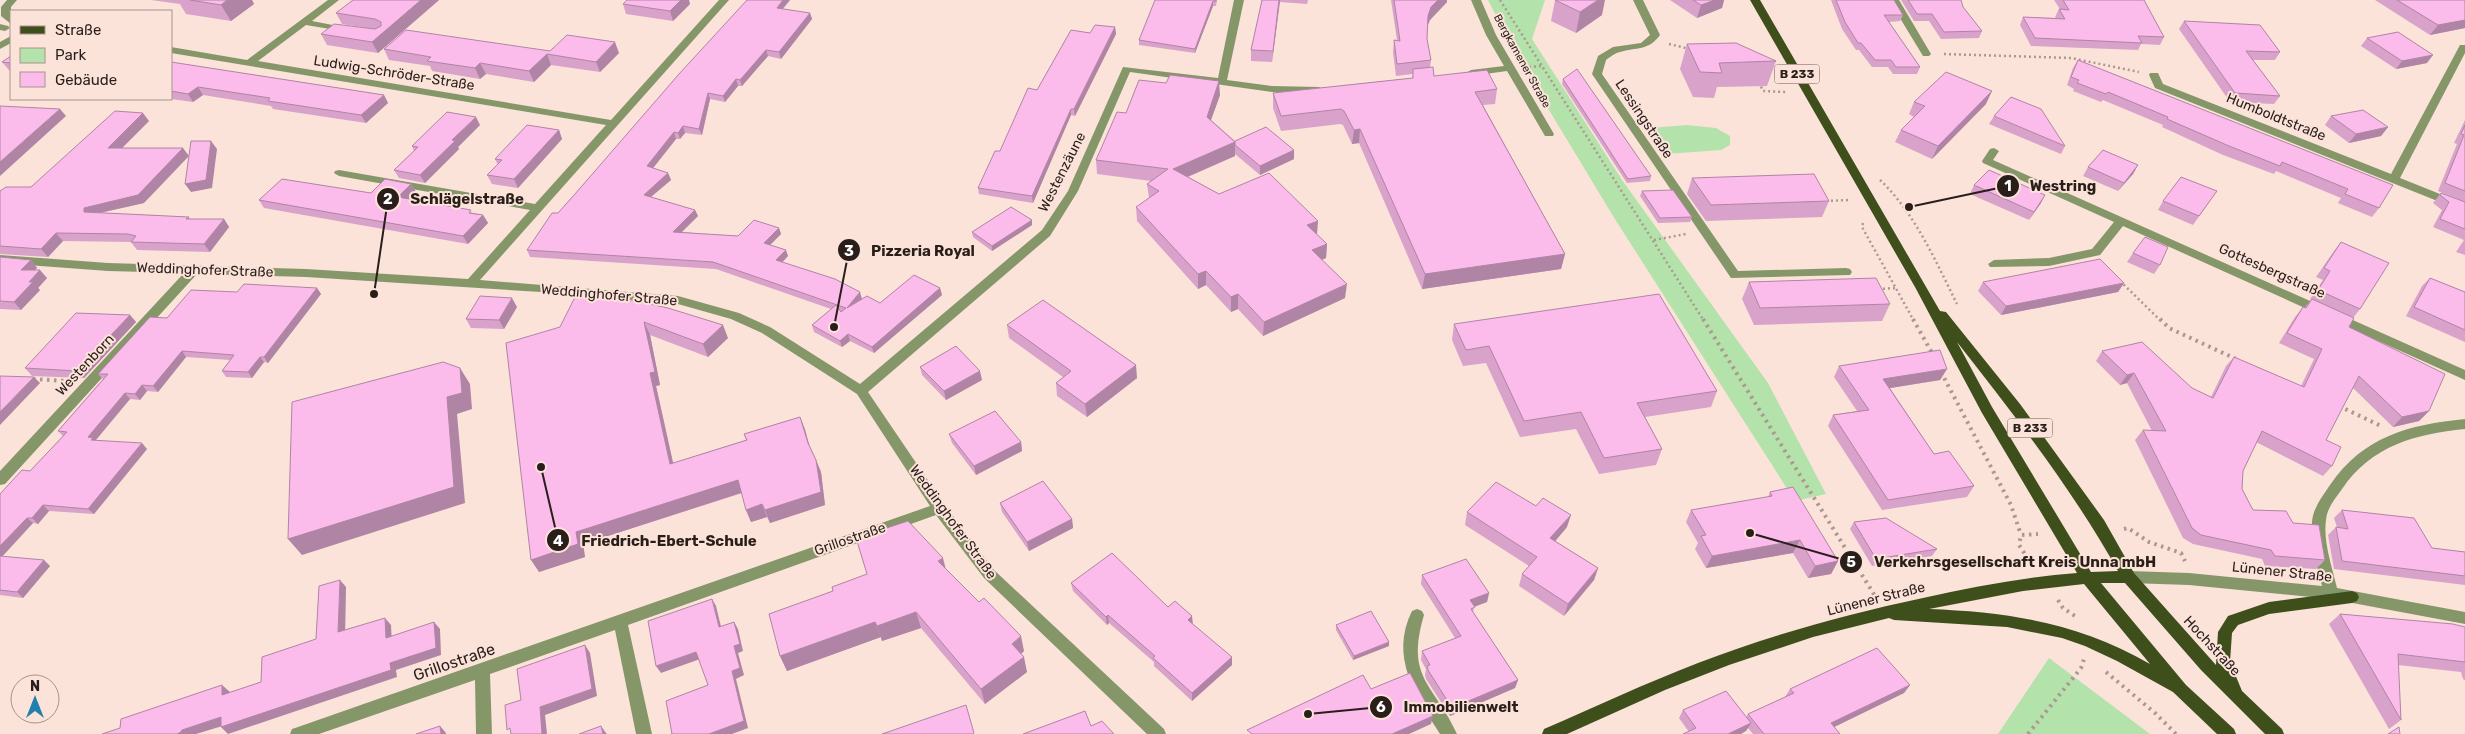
<svg xmlns="http://www.w3.org/2000/svg" width="2465" height="734" viewBox="0 0 2465 734" font-family="Rubik,sans-serif">
	<style>
		.green { fill: #b3e2aa }
		.lines { fill: none; stroke-linecap: round; stroke-linejoin: round }
		.path-far1 { stroke: #ac9891; stroke-width: 2.5; stroke-dasharray: 2 3; stroke-linecap: butt }
		.path { stroke: #ac9891; stroke-width: 4; stroke-dasharray: 2.5 4.5; stroke-linecap: butt }
		.minor { fill: #859769; fill-rule: evenodd }
		.major { fill: #3e4f1c; fill-rule: evenodd }
		.wall { fill: #d8a2ca }
		.shaded-wall { fill: #b084a4 }
		.building { fill: #fbbceb; stroke: #b084a4 }
		.labels { text-anchor: middle; dominant-baseline: central; stroke-width: 4; stroke-linejoin: round; paint-order: stroke }
		.far-street-label { font-size: 11px; fill: #291e1a; stroke: #fce3da }
		.shield { fill: #fce3da; stroke: #685954; stroke-width: 1 }
		.shield-label { font-size: 12px; font-weight: bold; fill: #291e1a }
		.street-label { font-size: 14px; fill: #291e1a; stroke: #fce3da }
		.near-street-label { font-size: 16px; fill: #291e1a; stroke: #fce3da }
		.leader { fill: none; stroke: #291e1a; stroke-width: 2 }
		.callout-dot { fill: #291e1a; stroke: #fce3da; stroke-width: 2 }
		.mark-label { font-size: 15px; text-anchor: middle; font-weight: bold; fill: #fff }
		.callout-label { font-size: 15px; text-anchor: middle; font-weight: bold; fill: #291e1a; stroke: #fce3da; stroke-width: 4; stroke-linejoin: round; paint-order: stroke }
	</style>
	<rect width="100%" height="100%" fill="#fce3da"/>
	<g class="green">
		<path d="M1488 0H1545L1532 39 1622 180 1768 383 1826 494 1795 501 1613 216 1520 62Z"/>
		<path d="M1687 125 1716 128 1730 136V145L1721 150 1666 154 1650 128Z"/>
		<path d="M2049 658 2150 734H1998Z"/>
	</g>
	<g class="lines">
		<g class="path-far1">
			<path d="M1500 0 1704 321"/>
			<path d="M1669 44 1690 49"/>
			<path d="M1944 54 2071 58 2139 72"/>
			<path d="M1529 67 1541 66"/>
			<path d="M1759 82 1763 91 1787 92"/>
			<path d="M1880 180C1915 213 1936 262 1957 304"/>
			<path d="M1826 201 1850 200"/>
			<path d="M1863 223 1862 227 1914 321"/>
			<path d="M1654 240 1686 234"/>
			<path d="M2120 281 2161 321"/>
			<path d="M1878 289 1897 288"/>
		</g>
		<g class="path">
			<path d="M1703 319 1875 596"/>
			<path d="M1913 319 1932 353"/>
			<path d="M2160 319 2169 328 2236 359"/>
			<path d="M1941 372 2011 505 2021 535"/>
			<path d="M33 379 66 381"/>
			<path d="M2339 406 2381 426"/>
			<path d="M2124 529 2128 528 2149 542 2181 553 2185 561"/>
			<path d="M2032 565 2019 545 2021 535 2038 534"/>
			<path d="M2058 600 2063 608 2075 616"/>
			<path d="M2106 672 2155 713 2176 734"/>
			<path d="M2028 734 2081 668 2084 659"/>
		</g>
		<g class="minor">
			<path d="M7 0H17L11 7V24L1 16V7Z"/>
			<path d="M328 0H339L312 21 348 28V32L306 25 258 61 611 120 719 0H729L480 280 678 296 739 313 770 327 860 384 1042 230 1068 191 1123 67 1218 78 1234 0H1244L1227 80 1272 86 1319 87 1324 90 1323 92H1272L1130 72 1078 191 1050 236 868 392 944 504 994 570 1164 729 1166 734H1147L984 578 936 515 628 625 652 734H636L615 630 490 674 492 734H476L475 680 319 734H290L292 729 298 727 930 506 857 394 762 333 731 319 678 304 557 293 306 277 197 274 5 484 0 485V471L184 273 108 271 0 263V255L108 263 306 269 468 279 530 210 339 176 334 173 335 171 339 170 535 204 606 125 171 53V47L247 60Z"/>
			<path d="M1471 0H1481L1496 35 1554 134 1553 136H1545L1507 71 1471 76 1466 73 1471 70 1504 66 1486 35Z"/>
			<path d="M1633 0H1643L1660 35C1649 51 1636 47 1620 52 1615 53 1610 57 1606 60L1602 74 1738 271 1846 268 1850 269 1852 272 1850 275 1731 278 1592 74 1598 56 1613 47 1641 43 1650 35Z"/>
			<path d="M1889 0H1899L1931 54 1929 56H1923Z"/>
			<path d="M0 24 8 26 10 28 5 31 0 30Z"/>
			<path d="M11 36V43L0 49V42Z"/>
			<path d="M2460 45H2465V53L2400 178 2465 204V212L2155 88 2149 75 2150 73H2158L2163 84 2391 174Z"/>
			<path d="M1994 148 1999 151 1993 160 2465 370V380L2123 226 2100 255 2049 266 1990 267 1988 264 1994 260 2049 258 2092 249 2114 222 1983 163 1982 161 1990 149Z"/>
			<path d="M2465 419V429C2415 434 2371 446 2342 489 2335 499 2327 508 2326 520 2323 542 2332 566 2337 588L2465 612V624L2331 599 2189 585 2129 583 2124 581 2122 577 2124 573 2129 571 2189 573 2322 586C2317 566 2310 544 2312 522 2313 508 2322 497 2330 485 2364 436 2408 425 2465 419Z"/>
			<path d="M1417 609 1422 611 1424 615C1405 679 1434 683 1457 734H1440C1416 696 1389 657 1412 611Z"/>
		</g>
		<path class="major" d="M1750 0H1760L1940 311 1946 312 2020 404 2104 520 2134 573 2216 665 2218 632 2228 616 2269 602 2352 591 2357 593 2359 597 2357 601 2352 603 2269 614 2238 625 2232 633 2230 662 2242 691 2282 729 2284 734H2265L2201 670 2125 583H2101L2186 685 2234 729 2236 734H2217L2173 692 2117 661 2085 646 2062 638 2007 627 1894 620 1889 618 1813 637 1729 665 1665 690 1567 734H1542L1544 729C1595 707 1646 683 1698 663 1771 635 1847 614 1923 598 1974 587 2025 577 2077 573L1982 413 1915 287ZM1957 342C2014 415 2073 490 2118 571L2091 572 1992 407ZM2084 584 2150 664C2079 623 2009 612 1929 609L2023 591Z"/>
	</g>
	<g class="wall">
		<path d="M151 0H252L254 4 231 21 186 14 180 4Z"/>
		<path d="M353 0H439L378 53 327 45 321 34 368 28 342 24 336 13Z"/>
		<path d="M747 0H790L783 9 810 13 812 19 781 59 768 56 742 86H738L725 102 710 99 702 135 685 133 680 139H676L653 168 668 173 671 180 651 197 695 210 698 216 681 232 738 236 779 228 781 234 770 245 788 256 782 262 862 299 880 303 940 288 942 295 874 353 850 341 842 347 814 332 812 325 831 309 716 269 530 257 527 250 558 213Z"/>
		<path d="M1155 0H1217L1216 6H1213L1195 53 1139 45V40Z"/>
		<path d="M1262 0H1308L1307 4 1280 2 1272 62 1251 61V50Z"/>
		<path d="M1391 0H1447V2L1430 20 1427 26V39L1431 60 1430 68 1434 76 1497 89 1495 104 1483 105 1565 254 1561 269 1422 289 1359 143 1352 144 1343 125 1340 124 1281 131 1273 108V93L1412 78 1413 74 1396 76 1393 53 1394 40H1397Z"/>
		<path d="M1555 0 1602 15 1576 33 1551 21Z"/>
		<path d="M1670 0H1724L1722 8 1697 18Z"/>
		<path d="M1831 0H1894L1903 15 1900 21 1889 22 1920 67 1917 74H1893L1888 67H1872L1859 50H1856L1842 29Z"/>
		<path d="M1901 0H1961L1963 7 1982 31 1979 38 1941 39 1929 21H1914Z"/>
		<path d="M2054 0H2144L2164 37 2160 45 2141 44 2138 50 2031 46 2020 25 2023 17 2056 18 2055 17 2059 9H2060Z"/>
		<path d="M2375 0H2465V28L2430 35Z"/>
		<path d="M623 4H690L673 21 626 14Z"/>
		<path d="M2184 21 2280 52 2275 60H2253L2280 96 2274 104 2230 102 2179 29Z"/>
		<path d="M1115 27 1116 34 1075 116 1071 115 1033 203 979 194 978 188 1037 90 1090 33Z"/>
		<path d="M2367 38 2427 63 2396 69 2361 46Z"/>
		<path d="M1687 44 1776 61 1767 86 1717 87 1714 98 1693 97 1680 69Z"/>
		<path d="M384 49 550 51 619 53 600 72 551 65 534 82 486 74 480 79 432 71 430 66 389 60Z"/>
		<path d="M11 56V70H9L2 62Z"/>
		<path d="M2078 60 2393 185 2379 208 2372 217 2338 203 2341 198 2276 171 2274 174 2223 155 2162 127 2163 125 2103 100 2101 102 2073 91 2074 89 2067 85 2073 68Z"/>
		<path d="M171 62 384 95 388 103 366 123 273 109 271 106 203 95 193 102 171 99Z"/>
		<path d="M1563 79 1651 176 1650 181 1627 183 1562 84Z"/>
		<path d="M1220 95 1211 120 1235 141 1294 159 1260 175 1235 154V156L1188 177 1219 194 1317 235 1327 244 1326 258 1322 260 1345 298 1263 336 1238 309 1231 312 1206 285 1198 289 1137 221 1136 207 1149 198 1147 184 1151 181 1097 174 1096 160Z"/>
		<path d="M1914 102 1986 104 1932 159 1895 142 1901 130 1914 117 1909 114Z"/>
		<path d="M1994 116 2065 146 2061 154 1989 124Z"/>
		<path d="M2331 116 2388 127 2381 136 2349 143 2325 125Z"/>
		<path d="M2465 120V255L2456 252 2464 240 2433 227 2442 210 2433 203 2441 193 2465 202 2438 191 2457 144 2454 143Z"/>
		<path d="M149 121 122 148 144 203 100 213 189 217 190 219H224L229 227 210 252 137 250 131 242 63 241 48 257 0 254V190L31 187Z"/>
		<path d="M480 125 458 147 459 149 425 183 399 178 394 170 414 151 412 146Z"/>
		<path d="M559 130 562 139 518 188 492 184 487 175 498 165 495 159Z"/>
		<path d="M2138 165 2133 174 2118 191 2083 176 2088 167Z"/>
		<path d="M1692 178 1829 201 1822 217 1706 221 1687 194Z"/>
		<path d="M411 184 416 192 408 199 483 215 488 223 468 244 264 208 259 200 371 193Z"/>
		<path d="M1974 185 2041 203 2029 220 1970 194Z"/>
		<path d="M1642 191 1692 217 1690 222 1658 223 1640 196Z"/>
		<path d="M2217 191 2193 225 2158 210 2163 201Z"/>
		<path d="M1032 220V225L992 251 973 237 972 232Z"/>
		<path d="M2341 242 2360 309 2353 318 2349 327 2429 411 2419 421 2393 427 2353 388 2326 440 2332 466 2323 476 2256 442 2243 471 2242 489 2253 510 2293 523 2325 560 2316 569 2265 566 2262 559 2193 544 2183 538 2135 440 2143 430 2152 431 2127 383 2120 385 2096 361 2102 351 2211 397 2226 366 2234 357 2301 386 2314 359 2279 343 2295 317 2303 307H2305L2311 300 2310 299 2323 280 2316 277 2334 251Z"/>
		<path d="M2133 253 2160 265 2154 274 2127 262Z"/>
		<path d="M0 257 31 260 37 268 35 270 47 278 38 288 40 290 21 310 0 309Z"/>
		<path d="M2430 278 2465 292V342L2406 316 2422 286Z"/>
		<path d="M1749 282 1890 304 1882 321 1754 325 1742 299Z"/>
		<path d="M1983 282 2124 283 2118 292 2001 315 1978 291Z"/>
		<path d="M317 288 321 294 268 363 264 362 252 378 226 377 222 371 230 360 186 357 158 392 147 391 140 400 130 399 95 441 147 449 94 514 49 511 38 524 33 523 2 556 50 566 23 598 0 595V494L30 471 63 436 58 431 103 379 98 374 167 318 237 292Z"/>
		<path d="M517 307 504 329 471 328 466 319Z"/>
		<path d="M668 308 728 338 708 357 650 335 660 385 656 386 673 463 746 440 744 434 800 417 810 447 816 460 821 472 825 505 770 523 767 517 751 522 746 510 742 493 583 544 585 557 539 572 506 343Z"/>
		<path d="M130 315 136 322 84 378 32 376 25 368Z"/>
		<path d="M1454 324 1717 391 1711 407 1645 417 1662 449 1656 465 1599 474 1576 429 1520 437 1486 363 1463 366 1452 340Z"/>
		<path d="M1007 325 1137 378 1087 417 1057 396 1056 383 1063 377 1009 338Z"/>
		<path d="M1839 366 1947 369 1940 380 1890 388 1934 454 1974 486 1967 497 1882 510 1828 426 1833 415 1857 411 1834 377Z"/>
		<path d="M920 367 982 380 946 400 922 375Z"/>
		<path d="M949 434 1021 442 1022 451 976 475 952 443Z"/>
		<path d="M1770 492 1838 561 1831 574 1808 578 1793 553 1706 568 1695 549 1698 543 1686 522 1691 510 1768 497Z"/>
		<path d="M1000 503 1072 519 1073 528 1029 551 1002 512Z"/>
		<path d="M2342 510 2432 548 2465 552V585L2334 569 2328 535 2336 527H2337L2334 518Z"/>
		<path d="M1467 512 1567 527 1555 541 1598 568 1594 580 1564 616 1519 586 1522 574 1529 566 1465 525Z"/>
		<path d="M1854 522 1937 549 1932 556 1872 566 1850 529Z"/>
		<path d="M946 570 1024 651 1021 654 1027 672 985 704 921 628 882 641 881 637 787 671 780 656 833 591Z"/>
		<path d="M1422 575 1489 593 1487 602 1474 607 1473 613 1518 680 1515 688 1450 716 1426 679 1425 675 1426 669 1421 660 1422 651 1455 638 1421 584Z"/>
		<path d="M1071 583 1168 607 1192 623 1232 665 1192 701 1154 666V662L1109 623 1107 625 1073 591Z"/>
		<path d="M2340 614 2465 627V680L2463 679 2461 672 2398 665 2401 720 2389 729 2329 624Z"/>
		<path d="M1336 625 1389 642V646L1353 660 1336 630Z"/>
		<path d="M1910 685 1904 693 1834 727 1840 734H1753L1748 728 1746 731 1689 732 1679 718 1683 710 1746 717 1748 714 1785 697 1790 689Z"/>
	</g>
	<g class="shaded-wall">
		<path d="M227 0H252L254 4 231 21 221 5Z"/>
		<path d="M421 0H439L378 53 372 42Z"/>
		<path d="M681 0H689L690 4 673 21 670 11Z"/>
		<path d="M783 0H790L778 14 777 8Z"/>
		<path d="M1279 0H1280L1272 62 1273 51Z"/>
		<path d="M1438 0H1447V2L1430 20 1426 29 1428 16 1431 7Z"/>
		<path d="M1598 0H1605L1602 15 1576 33 1580 12Z"/>
		<path d="M1715 0H1724L1722 8 1697 18 1701 5Z"/>
		<path d="M1213 1V6L1195 53V49Z"/>
		<path d="M810 13 812 19 781 59 779 52Z"/>
		<path d="M2465 20V28L2430 35 2438 25Z"/>
		<path d="M1115 27 1116 34 1075 116 1074 109Z"/>
		<path d="M615 42 619 53 600 72 596 62Z"/>
		<path d="M766 50 768 56 742 86 740 80Z"/>
		<path d="M547 54 551 65 534 82 529 71Z"/>
		<path d="M2433 55 2427 63 2396 69 2402 61Z"/>
		<path d="M480 63 486 74 480 79 475 68Z"/>
		<path d="M736 79 738 86 725 102 723 96Z"/>
		<path d="M1219 81 1220 95 1207 131V117Z"/>
		<path d="M198 87 203 95 193 102 188 94Z"/>
		<path d="M1992 91 1986 104 1932 159 1938 146Z"/>
		<path d="M708 93 710 99 702 135 699 129Z"/>
		<path d="M384 95 388 103 366 123 361 115Z"/>
		<path d="M60 109 66 116 0 176V162Z"/>
		<path d="M1071 109V115L1033 203 1032 196Z"/>
		<path d="M143 113 149 121 114 156 108 148Z"/>
		<path d="M476 117 480 125 458 147 459 149 425 183 420 175 452 140Z"/>
		<path d="M683 126 685 133 680 139 678 133Z"/>
		<path d="M2388 127 2381 136 2349 143 2356 134Z"/>
		<path d="M1360 129 1359 143 1352 144 1354 130Z"/>
		<path d="M559 130 562 139 518 188 514 179Z"/>
		<path d="M674 132 676 139 650 172 647 166Z"/>
		<path d="M211 141 217 149 212 188 191 192 185 184Z"/>
		<path d="M1235 142V156L1173 183V169Z"/>
		<path d="M183 148 189 156 144 203 90 215 84 212V208Z"/>
		<path d="M1294 150V159L1260 175V166Z"/>
		<path d="M2138 165 2133 174 2118 191 2124 183Z"/>
		<path d="M668 173 671 180 646 201 644 195Z"/>
		<path d="M411 184 416 192 402 205 398 197Z"/>
		<path d="M2045 195 2041 203 2029 220 2034 212Z"/>
		<path d="M695 210 698 216 676 238 673 232Z"/>
		<path d="M483 215 488 223 468 244 463 236Z"/>
		<path d="M224 219 229 227 210 252 204 244Z"/>
		<path d="M1032 220V225L992 251V246Z"/>
		<path d="M1318 221 1317 235 1307 225Z"/>
		<path d="M779 228 781 234 766 249 764 243Z"/>
		<path d="M56 233 63 241 48 257 41 249Z"/>
		<path d="M1327 244 1326 258 1311 264 1312 250Z"/>
		<path d="M786 250 788 256 778 267 776 260Z"/>
		<path d="M1565 254 1561 269 1422 289 1425 274Z"/>
		<path d="M31 260 37 268 28 277 21 270Z"/>
		<path d="M40 270 47 278 38 288 40 290 21 310 14 302 29 282Z"/>
		<path d="M1206 271V285L1198 289V274Z"/>
		<path d="M2124 283 2118 292 2001 315 2006 306Z"/>
		<path d="M1347 284 1345 298 1263 336 1264 322Z"/>
		<path d="M317 288 321 294 268 363 264 357Z"/>
		<path d="M940 288 942 295 874 353 872 347Z"/>
		<path d="M860 292 862 299 847 308Z"/>
		<path d="M1238 294V309L1231 312V297Z"/>
		<path d="M512 298 517 307 504 329 499 320Z"/>
		<path d="M130 315 136 322 84 378 77 371Z"/>
		<path d="M644 322 650 335 660 385 656 386 676 476 670 464 650 373Z"/>
		<path d="M723 325 728 338 708 357 703 344Z"/>
		<path d="M848 334 850 341 842 347 840 341Z"/>
		<path d="M182 351 186 357 158 392 153 386Z"/>
		<path d="M260 357 264 362 252 378 248 372Z"/>
		<path d="M1136 365 1137 378 1087 417 1085 404Z"/>
		<path d="M460 368 470 384 472 409 457 414 465 503 302 555 288 539 447 397Z"/>
		<path d="M1947 369 1940 380 1878 390 1883 379Z"/>
		<path d="M980 371 982 380 946 400 944 391Z"/>
		<path d="M2134 373 2127 383 2120 385 2127 375Z"/>
		<path d="M34 377 40 383 0 425V412Z"/>
		<path d="M142 385 147 391 140 400 135 394Z"/>
		<path d="M125 393 130 399 95 441 96 446 88 437Z"/>
		<path d="M2429 411 2419 421 2393 427 2402 417Z"/>
		<path d="M800 417 805 429 812 456Z"/>
		<path d="M1021 442 1022 451 976 475 974 466Z"/>
		<path d="M142 443 147 449 94 514 88 509Z"/>
		<path d="M816 460 821 472 825 505 770 523 765 510Z"/>
		<path d="M738 480 744 492 583 544 585 557 539 572 531 560 576 532Z"/>
		<path d="M762 504 767 517 751 522 746 510Z"/>
		<path d="M43 505 49 511 38 524 32 518Z"/>
		<path d="M1571 515 1567 527 1547 551 1550 538Z"/>
		<path d="M27 518 33 523 0 559V546Z"/>
		<path d="M1072 519 1073 528 1029 551 1027 542Z"/>
		<path d="M1800 540 1793 553 1706 568 1712 556Z"/>
		<path d="M943 558 947 574 938 561Z"/>
		<path d="M44 560 50 566 23 598 17 592Z"/>
		<path d="M1838 561 1831 574 1808 578 1815 566Z"/>
		<path d="M1598 568 1594 580 1564 616 1568 604Z"/>
		<path d="M340 580 346 587 345 639 338 632Z"/>
		<path d="M1489 593 1487 602 1468 609 1470 600Z"/>
		<path d="M712 599 716 606 723 635 719 627Z"/>
		<path d="M916 612 921 628 882 641 877 626Z"/>
		<path d="M1108 615 1109 623 1107 625 1106 617Z"/>
		<path d="M1192 616 1193 625 1188 620Z"/>
		<path d="M385 618 391 625 392 645 386 638Z"/>
		<path d="M434 622 440 629 441 655 396 670 397 677 228 734 221 727 390 663Z"/>
		<path d="M734 622 738 629 743 651 738 653 744 675 736 679 748 728 732 734H709L732 671 734 646Z"/>
		<path d="M875 622 881 637 787 671 780 656Z"/>
		<path d="M1021 636 1024 651 1015 659 1012 644Z"/>
		<path d="M1389 642V646L1353 660 1354 656Z"/>
		<path d="M585 645 590 653 597 696 545 715 547 734H542L540 707Z"/>
		<path d="M696 652 700 659 661 673 656 666Z"/>
		<path d="M1024 657 1027 672 985 704 981 689Z"/>
		<path d="M1232 657V665L1192 701V693Z"/>
		<path d="M1518 680 1515 688 1450 716 1452 708Z"/>
		<path d="M222 685 230 692V702L222 695Z"/>
		<path d="M1910 685 1904 693 1826 731 1831 723Z"/>
		<path d="M1433 716 1431 724 1409 734H1392Z"/>
		<path d="M221 717 229 724 196 734H177L182 730Z"/>
		<path d="M1751 723 1746 731 1741 734H1728Z"/>
		<path d="M440 726 446 733V734H441Z"/>
		<path d="M601 726 606 733 607 734H603Z"/>
	</g>
	<g class="building">
		<path d="M190 0H227L221 5Z"/>
		<path d="M353 0H421L372 42 321 34 334 24 375 29 381 26V22L375 19 336 13Z"/>
		<path d="M627 0H681L670 11 623 4Z"/>
		<path d="M747 0H783L777 8 810 13 779 52 766 50 740 80 736 79 723 96 708 93 699 129 683 126 678 133 674 132 647 166 668 173 644 195 695 210 673 232 738 236 754 220 779 228 764 243 786 250 776 260 835 279 860 292 847 308 867 296 880 303 914 275 940 288 872 347 848 334 840 341 812 325 836 305 841 312 846 308 713 262 527 250 552 213H558L575 194 679 74Z"/>
		<path d="M1155 0H1216V1H1213L1195 49 1139 40Z"/>
		<path d="M1262 0H1279L1273 51 1251 50Z"/>
		<path d="M1394 0H1438L1431 7 1428 16 1427 39 1431 60 1397 64 1394 40 1400 41Z"/>
		<path d="M1555 0H1598L1580 12Z"/>
		<path d="M1693 0H1715L1701 5Z"/>
		<path d="M1836 0H1894L1903 15H1884L1920 67H1896L1891 60H1875L1861 43H1858L1845 22Z"/>
		<path d="M1908 0H1961L1963 7 1982 31 1944 32 1932 14H1917Z"/>
		<path d="M2063 0H2144L2164 37 2138 36 2142 43 2035 38 2023 17 2065 19 2059 9 2069 10Z"/>
		<path d="M2397 0H2465V20L2438 25Z"/>
		<path d="M2184 21 2260 25 2280 52 2246 51 2280 96 2235 93Z"/>
		<path d="M1095 25 1115 27 1074 109H1071L1032 196 978 188 995 151H1000L1028 88 1037 90 1071 30 1090 33Z"/>
		<path d="M406 30 550 51 567 35 615 42 596 62 547 54 529 71 480 63 475 68 427 61 431 57 384 49Z"/>
		<path d="M2398 32 2433 55 2402 61 2367 38Z"/>
		<path d="M1736 43 1776 61 1719 63 1722 73 1700 72 1687 44Z"/>
		<path d="M11 56V63L2 62Z"/>
		<path d="M2078 60 2393 185 2379 208 2345 194 2348 189 2282 162 2280 166 2229 146 2167 119 2168 117 2108 92 2106 94 2077 83 2079 80 2071 77Z"/>
		<path d="M171 62 384 95 361 115 268 101 270 98 198 87 188 94 171 91Z"/>
		<path d="M1433 67 1434 76 1487 70 1497 89 1475 92 1565 254 1425 274 1360 129 1354 130 1344 111 1341 109 1281 116 1273 93 1413 78V69Z"/>
		<path d="M1577 69 1651 176 1628 179 1563 79Z"/>
		<path d="M1946 72 1992 91 1938 146 1901 130 1925 106 1914 102Z"/>
		<path d="M1170 75 1219 81 1207 117 1235 142 1173 169 1219 194 1269 173 1318 221 1307 225 1327 244 1312 250 1347 284 1264 322 1238 294 1231 297 1206 271 1198 274 1136 207 1159 191 1147 184 1168 169 1096 160 1117 112 1126 113 1139 80 1166 83Z"/>
		<path d="M2011 97 2041 109 2065 146 1994 116Z"/>
		<path d="M0 106 60 109 0 162Z"/>
		<path d="M2363 110 2388 127 2356 134 2331 116Z"/>
		<path d="M115 111 143 113 108 148H183L138 195 84 208V212L189 217 186 219H224L204 244 131 242 136 236 128 234 56 233 41 249 0 246V191L6 187H31Z"/>
		<path d="M447 112 476 117 452 140 455 141 420 175 394 170 418 147 412 146Z"/>
		<path d="M527 125 559 130 514 179 487 175 502 160 495 159Z"/>
		<path d="M2465 125V191L2445 183 2464 135 2461 134Z"/>
		<path d="M1266 127 1294 150 1260 166 1235 145V141Z"/>
		<path d="M191 141H211L206 180 185 184Z"/>
		<path d="M2103 150 2138 165 2124 183 2088 167Z"/>
		<path d="M1989 170 2045 195 2034 212 1974 185Z"/>
		<path d="M1814 174 1829 201 1711 205 1692 178Z"/>
		<path d="M2181 177 2217 191 2199 216 2163 201Z"/>
		<path d="M282 179 371 193 385 179 411 184 398 197 471 210 469 213 483 215 463 236 259 200Z"/>
		<path d="M1673 190 1692 217 1660 218 1642 191Z"/>
		<path d="M2441 193 2465 202V229L2440 219 2449 202 2440 195Z"/>
		<path d="M1011 207 1032 220 992 246 972 232Z"/>
		<path d="M2145 237 2168 247 2160 265 2133 253Z"/>
		<path d="M2341 242 2389 263 2360 309 2318 290 2330 271 2324 268Z"/>
		<path d="M0 257 31 260 21 270H40L29 282H33L14 302 0 301Z"/>
		<path d="M2100 259 2124 283 2006 306 1983 282Z"/>
		<path d="M1876 278 1890 304 1760 308 1749 282Z"/>
		<path d="M2430 278 2465 292V330L2414 307Z"/>
		<path d="M244 284 317 288 264 357H260L248 372 222 371 234 355 182 351 153 386 142 385 135 394 125 393 88 437 93 438 91 440 142 443 88 509 43 505 32 518H27L0 546V494L22 470 30 471 67 432 58 431 108 374H98L150 317 167 318 191 290 237 292Z"/>
		<path d="M604 294 668 308 723 325 703 344 644 322 655 372 650 373 670 464 747 440 744 434 800 417 808 443 816 460 821 492 765 510 762 504 746 510 738 480 576 532 578 544 531 560 506 343 560 327 575 297 602 298Z"/>
		<path d="M1659 294 1717 391 1637 403 1662 449 1604 458 1581 412 1524 421 1489 346 1466 350 1454 324Z"/>
		<path d="M480 296 512 298 499 320 466 319Z"/>
		<path d="M2312 299 2354 318 2349 327 2445 374 2429 411 2402 417 2359 376 2326 440 2341 447 2332 466 2262 431 2243 471 2242 489 2253 510 2286 511 2293 523 2319 525 2325 560 2275 556 2271 550 2201 535 2192 528 2143 430 2166 431 2134 373 2127 375 2102 351 2142 342 2192 388 2213 398 2234 357 2304 387 2322 349 2287 333 2303 307 2306 308Z"/>
		<path d="M1043 300 1136 365 1085 404 1056 383 1071 371 1007 325Z"/>
		<path d="M76 313 130 315 77 371 25 368Z"/>
		<path d="M956 346 980 371 944 391 920 367Z"/>
		<path d="M1940 350 1947 369 1883 379 1934 454 1949 451 1974 486 1888 500 1833 415 1869 410 1839 366Z"/>
		<path d="M443 362 460 368 462 393 447 397 454 487 288 539 292 402Z"/>
		<path d="M0 376 34 377 0 412Z"/>
		<path d="M995 411 1021 442 974 466 949 434Z"/>
		<path d="M1043 481 1072 519 1027 542 1000 503Z"/>
		<path d="M1496 482 1536 506 1543 498 1571 515 1550 538 1598 568 1568 604 1522 574 1537 557 1467 512Z"/>
		<path d="M1793 487 1838 561 1815 566 1800 540 1712 556 1701 536 1706 535 1691 510 1772 496 1770 492Z"/>
		<path d="M2342 510 2414 518 2432 548 2465 552V576L2342 561 2336 527 2348 529Z"/>
		<path d="M1886 518 1937 549 1876 559 1854 522Z"/>
		<path d="M908 521 943 558 938 561 979 602 984 598 1021 636 1012 644 1024 657 981 689 916 612 877 626 875 622 780 656 769 614 833 591 832 587 867 574 856 538Z"/>
		<path d="M1112 553 1168 607 1175 601 1192 616 1188 620 1232 657 1192 693 1153 658 1155 656 1108 615 1106 617 1071 583Z"/>
		<path d="M0 556 44 560 17 592 0 590Z"/>
		<path d="M1466 559 1489 593 1470 600 1475 607 1471 609 1518 680 1452 708 1428 670 1427 666 1430 665 1422 651 1461 636 1422 575Z"/>
		<path d="M340 580 338 632 385 618 386 638 434 622 436 648 390 663 391 670 221 727V717L182 730 181 732 177 734H102L120 728 121 719 222 685V695L261 682 262 657 316 639 319 586Z"/>
		<path d="M712 599 719 627 734 622 740 644 734 646 740 668 732 671 744 721 709 734H671H672L666 701 708 685 696 652 656 666 648 621Z"/>
		<path d="M1371 611 1389 642 1354 656 1336 625Z"/>
		<path d="M2340 614 2453 624 2465 627V662L2398 654 2401 720Z"/>
		<path d="M585 645 592 689 540 707 542 734H511L510 728 507 730 505 705 521 700 517 669Z"/>
		<path d="M1877 648 1910 685 1831 723 1840 734H1764L1748 714 1794 693 1790 689Z"/>
		<path d="M1410 673 1433 716 1392 734H1252L1247 730 1363 675 1371 689Z"/>
		<path d="M1726 691 1751 723 1728 734H1683L1696 728 1683 710Z"/>
		<path d="M966 705 974 733 973 734H882Z"/>
		<path d="M1085 711 1091 726 1102 721 1114 734H1023Z"/>
		<path d="M440 726 441 734H416Z"/>
		<path d="M601 726 603 734H579Z"/>
		<path d="M2399 727 2400 734H2388Z"/>
	</g>
	<g class="labels">
		<g class="far-street-label">
			<text transform="translate(1522 61) rotate(61)">Bergkamener Straße</text>
		</g>
		<g class="shield">
			<rect x="1774.5" y="64.5" width="45" height="19" rx="4"/>
			<rect x="2007.5" y="418.5" width="45" height="19" rx="4"/>
		</g>
		<g class="shield-label">
			<text x="1797" y="74">B 233</text>
			<text x="2030" y="428">B 233</text>
		</g>
		<g class="street-label">
			<text transform="translate(394 73) rotate(9)">Ludwig-Schröder-Straße</text>
			<text transform="translate(2276 117) rotate(22)">Humboldtstraße</text>
			<text transform="translate(1644 119) rotate(56)">Lessingstraße</text>
			<text transform="translate(1062 172) rotate(-63)">Westenzäune</text>
			<text transform="translate(205 270) rotate(2)">Weddinghofer Straße</text>
			<text transform="translate(2272 271) rotate(24)">Gottesbergstraße</text>
			<text transform="translate(609 295) rotate(5)">Weddinghofer Straße</text>
			<text transform="translate(85 365) rotate(-47)">Westenborn</text>
			<text transform="translate(953 522) rotate(54)">Weddinghofer Straße</text>
			<text transform="translate(850 539) rotate(-19)">Grillostraße</text>
			<text transform="translate(2282 572) rotate(6)">Lünener Straße</text>
			<text transform="translate(1876 599) rotate(-14)">Lünener Straße</text>
			<text transform="translate(2212 646) rotate(47)">Hochstraße</text>
		</g>
		<g class="near-street-label">
			<text transform="translate(454 662) rotate(-19)">Grillostraße</text>
		</g>
	</g>
	<path class="leader" d="M1909 207L2008 186M374 294L388 199M834 327L849 250M541 467L558 540M1750 533L1851 562M1308 714L1381 707"/>
	<g class="callout-dot">
		<circle cx="1909" cy="207" r="5"/>
		<circle cx="374" cy="294" r="5"/>
		<circle cx="834" cy="327" r="5"/>
		<circle cx="541" cy="467" r="5"/>
		<circle cx="1750" cy="533" r="5"/>
		<circle cx="1308" cy="714" r="5"/>
		<circle cx="2008" cy="186" r="12"/>
		<circle cx="388" cy="199" r="12"/>
		<circle cx="849" cy="250" r="12"/>
		<circle cx="558" cy="540" r="12"/>
		<circle cx="1851" cy="562" r="12"/>
		<circle cx="1381" cy="707" r="12"/>
	</g>
	<g class="mark-label">
		<text x="2008" y="191">1</text>
		<text x="388" y="204">2</text>
		<text x="849" y="256">3</text>
		<text x="558" y="546">4</text>
		<text x="1851" y="567">5</text>
		<text x="1381" y="712">6</text>
	</g>
	<g class="callout-label">
		<text x="2063" y="191">Westring</text>
		<text x="467" y="204">Schlägelstraße</text>
		<text x="923" y="256">Pizzeria Royal</text>
		<text x="669" y="546">Friedrich-Ebert-Schule</text>
		<text x="2015" y="567">Verkehrsgesellschaft Kreis Unna mbH</text>
		<text x="1461" y="712">Immobilienwelt</text>
	</g>
	<rect x="10" y="10" width="162" height="90" fill="#fce3da" stroke="#a8948d"/>
	<rect x="20" y="26" width="25" height="8" fill="#3e4f1c" stroke="#a8948d"/>
	<text x="55" y="35" font-size="15" fill="#291e1a">Straße</text>
	<rect x="20" y="48" width="25" height="15" fill="#b3e2aa" stroke="#a8948d"/>
	<text x="55" y="60" font-size="15" fill="#291e1a">Park</text>
	<rect x="20" y="72" width="25" height="15" fill="#fbbceb" stroke="#a8948d"/>
	<text x="55" y="85" font-size="15" fill="#291e1a">Gebäude</text>
	<g transform="translate(35 699)"><circle r="24" fill="#fce3da" stroke="#a8948d"/>
	<path d="M0-4L9 19L0 12L-9 19Z" fill="#2380ad"/>
	<text y="-8" font-size="14" font-weight="bold" text-anchor="middle" fill="#291e1a">N</text>
	</g>
</svg>
